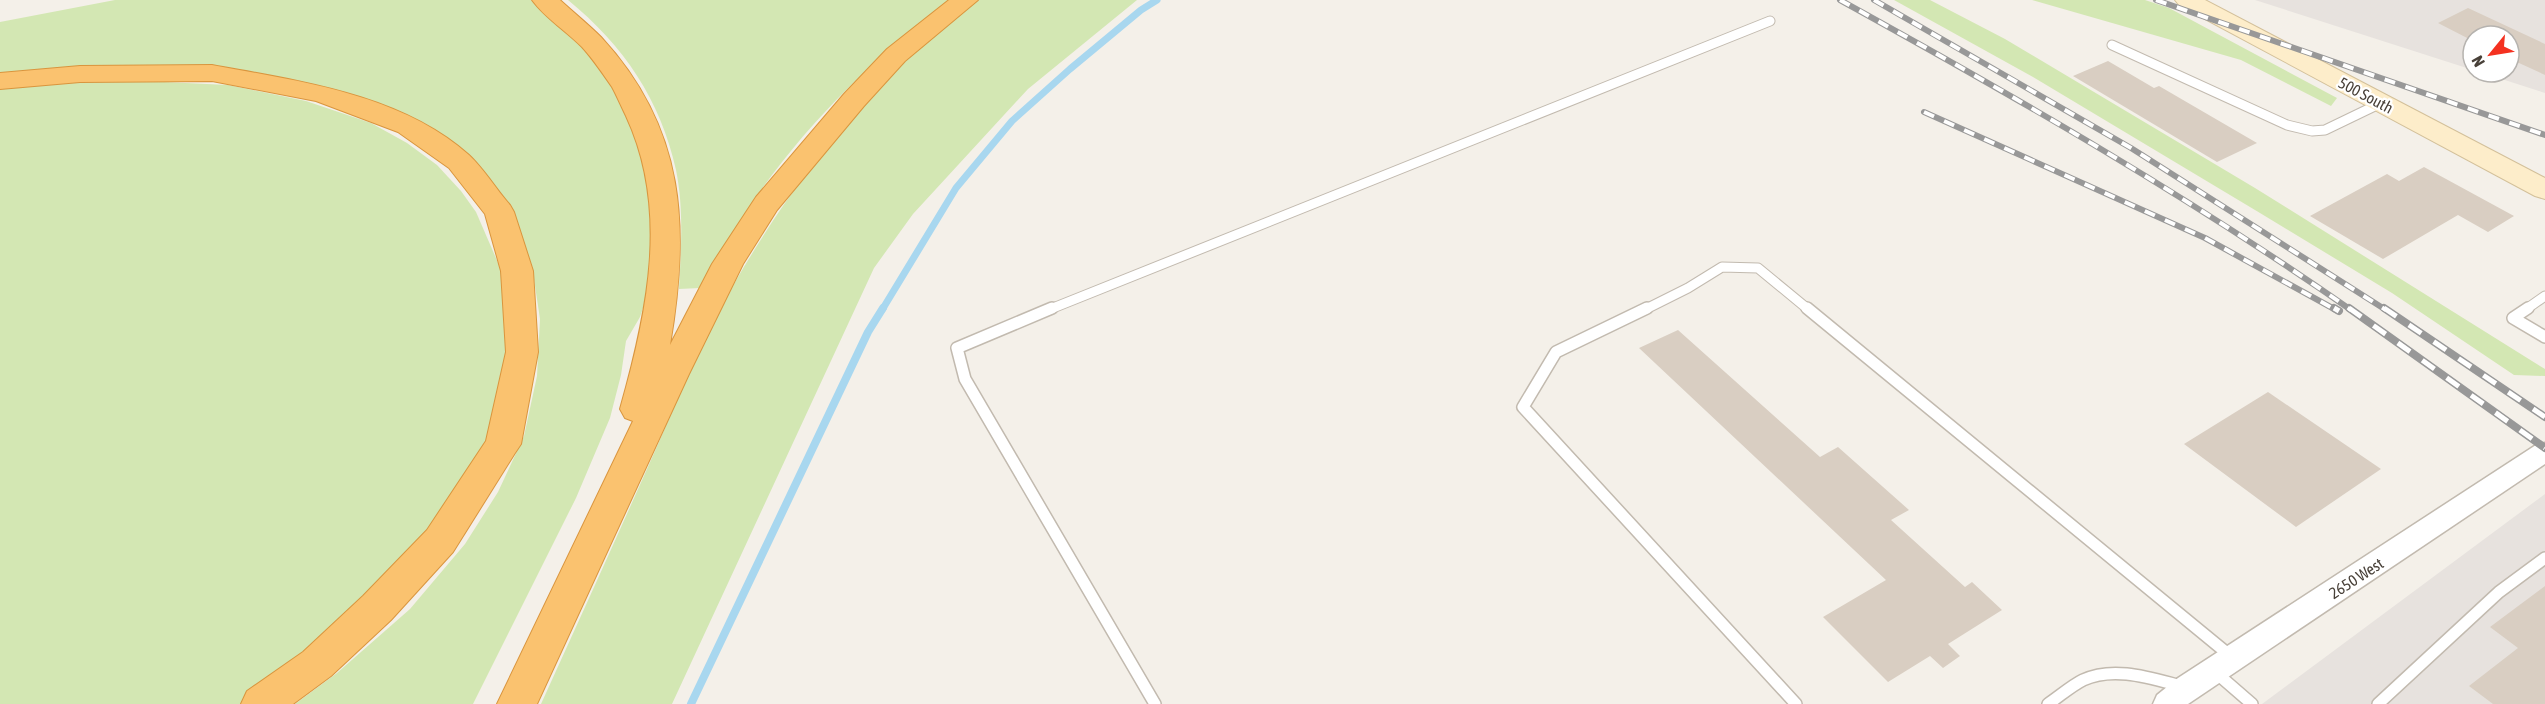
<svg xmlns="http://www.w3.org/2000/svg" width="2545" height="704" viewBox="0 0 2545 704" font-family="'Asap Condensed',sans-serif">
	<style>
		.industrial { fill: #e7e2de }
		.green { fill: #d3e7b3 }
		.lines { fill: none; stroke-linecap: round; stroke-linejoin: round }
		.stream-far1 { stroke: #a8d7ef; stroke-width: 7 }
		.stream { stroke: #a8d7ef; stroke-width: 8 }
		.building { fill: #d9cec2 }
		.lane-far1-casing { stroke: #c2baaf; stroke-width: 11 }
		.lane-casing { stroke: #c2baaf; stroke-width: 14 }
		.street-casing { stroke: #c2baaf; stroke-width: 3 }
		.secondary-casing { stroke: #d3c09a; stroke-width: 2 }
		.highway-casing { stroke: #d9953e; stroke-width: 2 }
		.lane-far1 { stroke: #fff; stroke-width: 9 }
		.lane { stroke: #fff; stroke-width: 11 }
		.street { fill: #fff; fill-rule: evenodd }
		.secondary { fill: #fdedca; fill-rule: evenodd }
		.highway { fill: #fac26f; fill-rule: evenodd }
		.rail-far1-casing { stroke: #989898; stroke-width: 6 }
		.rail-casing { stroke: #989898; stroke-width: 8 }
		.rail-far1 { stroke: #fff; stroke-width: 4; stroke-dasharray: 11; stroke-linecap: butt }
		.rail { stroke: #fff; stroke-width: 5; stroke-dasharray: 15; stroke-linecap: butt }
		.labels { text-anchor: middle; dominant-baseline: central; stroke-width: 4.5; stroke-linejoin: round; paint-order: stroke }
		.street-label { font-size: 16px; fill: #484038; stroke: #fff }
	</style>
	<rect width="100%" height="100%" fill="#f4f0e9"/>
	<g class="industrial">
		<path d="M2255 0H2545V93L2480 72H2509V36H2473V70Z"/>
		<path d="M2545 494V704H2262Z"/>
	</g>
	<g class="green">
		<path d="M115 0H531L576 39 597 63 630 113 650 185 652 257 644 305 640 317 626 341 621 375 610 418 576 498 473 704H295L337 673 410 609 465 544 498 492 524 436 537 376 540 319 532 266 509 208 396 113 349 93 255 73 212 68 0 76V22Z"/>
		<path d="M568 0H950C869 61 795 135 740 221 726 243 714 266 700 288L679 289C681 250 684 209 676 170 660 99 624 46 568 0Z"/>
		<path d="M979 0H1137L1028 89 913 214 874 268 672 704H541C578 623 615 541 651 460 674 409 694 356 721 307 786 189 869 80 979 0Z"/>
		<path d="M1894 0H1930L2005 39 2255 188 2545 369V376L2514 375 2392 293 2260 213 2033 77Z"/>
		<path d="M2032 0H2145L2169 8 2337 98 2331 106 2241 60Z"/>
		<path d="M92 81H143L228 85 306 101 371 123 407 143 437 165 461 191 476 212 502 272 509 349 489 436 472 475 430 538 248 704H0V89Z"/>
	</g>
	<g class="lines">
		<path class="stream-far1" d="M882 310 956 188 1012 121 1070 69 1141 10 1157 0"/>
		<path class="stream" d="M691 704 868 332 883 308"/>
	</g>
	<g class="building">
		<path d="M2468 8 2545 44V75L2519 63 2509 68V36H2473V41L2438 23Z"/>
		<path d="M2108 61 2154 88 2159 86 2257 143 2217 162 2073 76Z"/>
		<path d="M2424 167 2514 216 2488 232 2458 215 2383 259 2310 216 2387 174 2399 181Z"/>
		<path d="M1678 330 1820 457 1838 447 1909 510 1891 520 1965 587 1972 582 2002 610 1948 644 1960 656 1943 668 1930 656 1888 682 1823 617 1886 580 1639 348Z"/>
		<path d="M2268 392 2381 469 2296 527 2184 444Z"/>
		<path d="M2545 586V704H2493L2469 686 2518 648 2490 627Z"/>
	</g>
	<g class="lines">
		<defs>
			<g id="lane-far1">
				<path d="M2112 45 2287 125 2312 131 2325 130 2381 103"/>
				<path d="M1048 310 1770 21"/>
				<path d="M1644 310 1688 288 1722 267 1758 268 1809 310"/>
				<path d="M2525 310 2545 296"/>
			</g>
			<g id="lane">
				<path d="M1052 308 957 348 965 379 1155 704"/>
				<path d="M1647 308 1556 352 1523 407 1796 704"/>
				<path d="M1807 308 2233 658"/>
				<path d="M2528 308 2513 318 2545 337"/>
				<path d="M2214 671 2252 704"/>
				<path d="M2048 704C2060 696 2071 686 2083 680 2115 665 2153 679 2185 687"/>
				<path d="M2378 704 2499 592 2545 558"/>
			</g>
			<path id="street" d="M2545 443V464L2188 704H2153L2157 695 2178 678 2536 445Z"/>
			<path id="secondary" d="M2175 0H2205L2545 178V199L2535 196 2179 5Z"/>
			<g id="highway">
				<path d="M532 0H560C573 12 588 24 601 37 686 129 690 228 670 345L712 264 756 197 844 94 887 49 949 0H978L905 61 864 106 777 210 743 264 689 374 537 704H497L633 421 625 418 620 409C647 314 670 210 626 116 621 106 617 96 612 87 603 74 593 59 582 47 566 31 545 18 532 0Z"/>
				<path d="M212 65C298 81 401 94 469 155 484 169 496 189 510 205L514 212 533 271 538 352 521 444 515 453 453 552 391 620 331 676 293 704H241L247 691 303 652 363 596 427 530 486 441 506 352 501 271 485 214 449 168 398 132 316 101 212 81 80 82 0 89V73L80 66Z"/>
			</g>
		</defs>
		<use href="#lane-far1" class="lane-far1-casing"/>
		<use href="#lane" class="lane-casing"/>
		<use href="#street" class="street-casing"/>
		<use href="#secondary" class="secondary-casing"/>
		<use href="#highway" class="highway-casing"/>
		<use href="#lane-far1" class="lane-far1"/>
		<use href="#lane" class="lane"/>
		<use href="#street" class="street"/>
		<use href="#secondary" class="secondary"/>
		<use href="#highway" class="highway"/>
		<defs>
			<g id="rail-far1">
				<path d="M1840 0C2014 96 2188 196 2351 310"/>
				<path d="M1874 0 2131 148 2386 310"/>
				<path d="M2156 0 2545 135"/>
				<path d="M1924 112 2205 238 2336 310"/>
			</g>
			<g id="rail">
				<path d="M2334 308 2339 311"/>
				<path d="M2349 308 2545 448"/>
				<path d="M2384 308 2545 417"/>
			</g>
		</defs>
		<use href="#rail-far1" class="rail-far1-casing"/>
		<use href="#rail" class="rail-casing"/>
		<use href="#rail-far1" class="rail-far1"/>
		<use href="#rail" class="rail"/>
	</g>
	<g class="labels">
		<g class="street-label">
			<text transform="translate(2366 95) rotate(28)">500 South</text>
			<text transform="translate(2356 578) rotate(-33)">2650 West</text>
		</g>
	</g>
	<g transform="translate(2491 54) rotate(240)"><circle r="28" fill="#ffffff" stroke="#b6b3af" stroke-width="1.5"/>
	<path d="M0-4.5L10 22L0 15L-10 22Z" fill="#f43120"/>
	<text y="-9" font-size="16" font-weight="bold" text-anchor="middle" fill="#484038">N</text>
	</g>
</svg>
